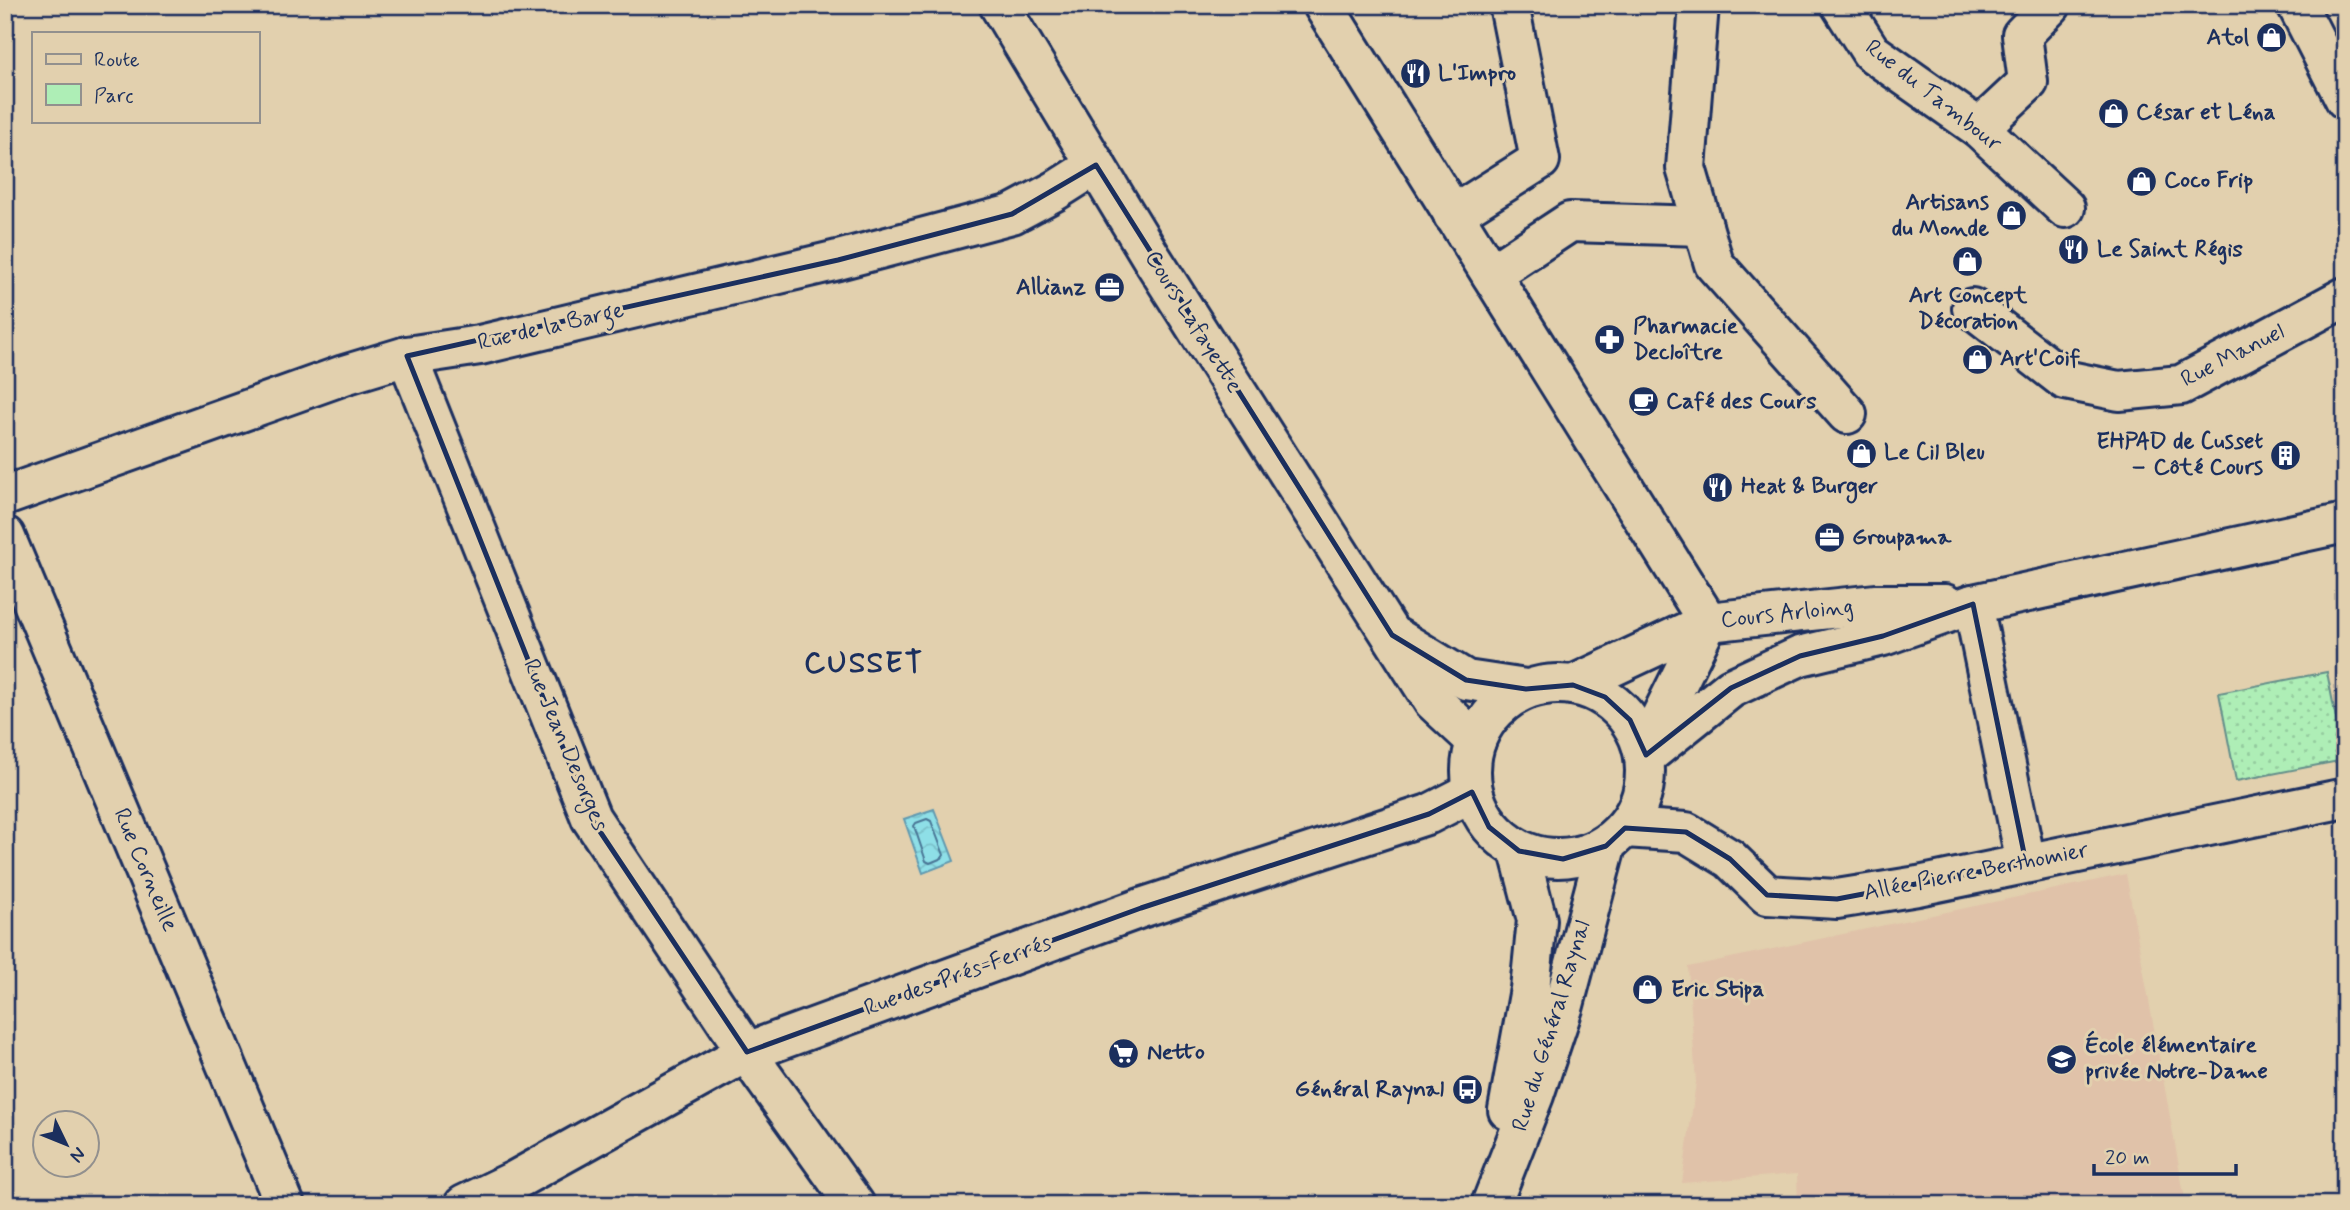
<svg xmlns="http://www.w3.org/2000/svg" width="2350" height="1210" viewBox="0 0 2350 1210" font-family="Mynerve,sans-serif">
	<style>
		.built { fill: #e0c2a9 }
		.green { fill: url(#green-dots); stroke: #648e8a; stroke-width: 2 }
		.water { fill: url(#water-waves); stroke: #6099b0; stroke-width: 2 }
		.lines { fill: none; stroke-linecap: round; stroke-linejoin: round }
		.shore { stroke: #497595; stroke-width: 2 }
		.street-casing { stroke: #1b2f5e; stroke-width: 44 }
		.secondary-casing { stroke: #1b2f5e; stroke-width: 44 }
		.street { stroke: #e2d0ae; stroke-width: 38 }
		.secondary { stroke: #e2d0ae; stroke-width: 38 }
		.marked { fill: none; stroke: #1b2f5e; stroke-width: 5; stroke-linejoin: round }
		.labels { text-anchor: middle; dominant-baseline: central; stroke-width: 6; stroke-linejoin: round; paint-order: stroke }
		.poi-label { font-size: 23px; font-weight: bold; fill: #1b2f5e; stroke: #e2d0ae; text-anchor: start }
		.street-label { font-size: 23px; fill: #1b2f5e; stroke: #e2d0ae }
		.district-label { font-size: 30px; font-weight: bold; letter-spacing: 2px; fill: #1b2f5e; stroke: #e2d0ae }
	</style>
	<defs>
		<pattern id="green-dots" width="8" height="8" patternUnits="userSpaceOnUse" patternTransform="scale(1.75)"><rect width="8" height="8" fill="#aeeeb6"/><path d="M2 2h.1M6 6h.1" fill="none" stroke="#95cc9f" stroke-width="1.8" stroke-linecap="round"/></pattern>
		<pattern id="water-waves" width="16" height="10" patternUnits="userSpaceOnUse" patternTransform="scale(1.75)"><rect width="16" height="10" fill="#8edfe7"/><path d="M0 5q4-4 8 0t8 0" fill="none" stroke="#7ac0c9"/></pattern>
	</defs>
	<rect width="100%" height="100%" fill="#e2d0ae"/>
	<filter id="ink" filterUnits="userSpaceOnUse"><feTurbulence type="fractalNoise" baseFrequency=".0143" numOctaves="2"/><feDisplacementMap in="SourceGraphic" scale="14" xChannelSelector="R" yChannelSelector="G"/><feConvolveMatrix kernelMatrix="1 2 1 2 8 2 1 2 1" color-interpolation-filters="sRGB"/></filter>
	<g filter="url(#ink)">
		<path class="built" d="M2126 874 2186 1205H1798L1797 1174 1682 1183 1696 1082 1688 967Z"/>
		<path class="green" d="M2327 672 2344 760 2236 781 2219 693Z"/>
		<path class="water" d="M934 809 954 861 923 873 904 819Z"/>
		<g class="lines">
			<path class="shore" d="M927 819 931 821 944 855 942 858 930 863 926 861 914 826 916 823Z"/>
			<defs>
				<g id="street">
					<path d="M1323 5 1708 622 1644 751"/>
					<path d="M1699 5 1686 168 1714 264 1847 414"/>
					<path d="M1841 5 1871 52 1979 128 2065 208"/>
					<path d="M2297 5 2345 99"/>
					<path d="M1979 128 2028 82 2022 35 2051 5"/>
					<path d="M1453 215 1540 160 1509 5"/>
					<path d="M1491 274 1570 222 1703 226"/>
					<path d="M1972 308 2065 380 2119 391 2181 385 2345 297"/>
					<path d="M407 356 591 818 762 1075 855 1205"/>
					<path d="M5 536 285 1205"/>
					<path d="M1973 604 2026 863"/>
					<path d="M1625 828 1686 832 1730 859 1767 895 1837 899 1918 886 2345 798"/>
					<path d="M464 1205 514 1181 747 1052 1141 908 1429 814 1472 792"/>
				</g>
				<g id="secondary">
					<path d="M999 5 1153 260 1433 701 1476 741"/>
					<path d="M5 496 344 375 407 356 480 345 838 260 1012 214 1055 191 1096 165"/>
					<path d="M1397 638 1466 680 1526 689"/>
					<circle cx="1558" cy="771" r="87"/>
					<path d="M1573 685 1708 622 1876 604H1945"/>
					<path d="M1645 757 1731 688 1800 656 1883 636 1973 604 2345 523"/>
					<path d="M1508 1110 1530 989 1537 920 1519 851"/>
					<path d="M1491 1205 1534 1095 1564 1005 1606 846"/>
				</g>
			</defs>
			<use href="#street" class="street-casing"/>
			<use href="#secondary" class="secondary-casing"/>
			<use href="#street" class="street"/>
			<use href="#secondary" class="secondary"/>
		</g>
	</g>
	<path class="marked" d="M1096 165 1392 635 1466 680 1526 689 1573 685 1605 697 1630 720 1646 755 1731 688 1800 656 1883 636 1973 604 2026 863 1837 899 1767 895 1730 859 1686 832 1625 828 1606 846 1563 859 1519 851 1489 827 1472 792 1429 814 1141 908 747 1052 591 818 407 356 838 260 1012 214Z"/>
	<defs>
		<symbol id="shop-disc" viewBox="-11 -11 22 22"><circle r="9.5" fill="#1b2f5e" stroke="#e2d0ae"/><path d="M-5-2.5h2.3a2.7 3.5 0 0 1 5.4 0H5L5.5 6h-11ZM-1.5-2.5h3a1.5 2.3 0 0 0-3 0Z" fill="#fff"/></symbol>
		<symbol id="restaurant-disc" viewBox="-11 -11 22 22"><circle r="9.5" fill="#1b2f5e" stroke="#e2d0ae"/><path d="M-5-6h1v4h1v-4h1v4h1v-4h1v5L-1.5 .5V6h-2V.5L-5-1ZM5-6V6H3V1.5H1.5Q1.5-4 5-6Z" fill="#fff"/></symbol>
		<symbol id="office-disc" viewBox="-11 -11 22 22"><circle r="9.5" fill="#1b2f5e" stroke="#e2d0ae"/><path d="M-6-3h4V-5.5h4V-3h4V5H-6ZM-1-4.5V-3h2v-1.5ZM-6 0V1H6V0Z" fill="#fff"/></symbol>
		<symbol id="pharmacy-disc" viewBox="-11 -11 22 22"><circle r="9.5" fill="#1b2f5e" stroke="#e2d0ae"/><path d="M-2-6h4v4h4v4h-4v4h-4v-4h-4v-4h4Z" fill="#fff"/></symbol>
		<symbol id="cafe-disc" viewBox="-11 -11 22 22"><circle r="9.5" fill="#1b2f5e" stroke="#e2d0ae"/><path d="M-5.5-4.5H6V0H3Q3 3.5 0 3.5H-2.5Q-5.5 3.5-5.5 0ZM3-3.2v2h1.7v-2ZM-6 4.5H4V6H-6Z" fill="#fff"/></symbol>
		<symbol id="building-disc" viewBox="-11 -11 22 22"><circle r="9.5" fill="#1b2f5e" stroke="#e2d0ae"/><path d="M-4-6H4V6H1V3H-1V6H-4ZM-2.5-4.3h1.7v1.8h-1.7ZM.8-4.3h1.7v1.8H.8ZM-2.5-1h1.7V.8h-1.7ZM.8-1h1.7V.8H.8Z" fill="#fff"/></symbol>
		<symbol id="supermarket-disc" viewBox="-11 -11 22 22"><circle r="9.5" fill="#1b2f5e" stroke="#e2d0ae"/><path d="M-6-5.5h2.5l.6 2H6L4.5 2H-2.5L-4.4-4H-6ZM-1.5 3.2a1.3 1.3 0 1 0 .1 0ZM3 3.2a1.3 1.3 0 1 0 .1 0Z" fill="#fff"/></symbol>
		<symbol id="school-disc" viewBox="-11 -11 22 22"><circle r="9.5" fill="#1b2f5e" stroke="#e2d0ae"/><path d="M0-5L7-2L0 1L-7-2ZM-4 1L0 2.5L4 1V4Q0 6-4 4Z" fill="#fff"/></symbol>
		<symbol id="bus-disc" viewBox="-11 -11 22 22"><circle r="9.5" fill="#1b2f5e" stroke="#e2d0ae"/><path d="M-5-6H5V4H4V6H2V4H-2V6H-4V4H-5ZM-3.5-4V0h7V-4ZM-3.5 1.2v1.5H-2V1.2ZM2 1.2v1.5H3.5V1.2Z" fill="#fff"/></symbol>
	</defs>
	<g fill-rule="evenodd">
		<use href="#shop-disc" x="2254" y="20" width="35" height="35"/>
		<use href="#restaurant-disc" x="1398" y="56" width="35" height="35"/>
		<use href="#shop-disc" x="2096" y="96" width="35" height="35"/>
		<use href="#shop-disc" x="2124" y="164" width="35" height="35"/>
		<use href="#shop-disc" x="1994" y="198" width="35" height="35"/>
		<use href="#restaurant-disc" x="2056" y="232" width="35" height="35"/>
		<use href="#shop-disc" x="1950" y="244" width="35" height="35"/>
		<use href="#office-disc" x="1092" y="270" width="35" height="35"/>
		<use href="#pharmacy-disc" x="1592" y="322" width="35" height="35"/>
		<use href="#shop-disc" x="1960" y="342" width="35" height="35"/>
		<use href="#cafe-disc" x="1626" y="384" width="35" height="35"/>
		<use href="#shop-disc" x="1844" y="436" width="35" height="35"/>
		<use href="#building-disc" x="2268" y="438" width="35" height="35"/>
		<use href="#restaurant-disc" x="1700" y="470" width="35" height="35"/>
		<use href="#office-disc" x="1812" y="520" width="35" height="35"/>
		<use href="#shop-disc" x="1630" y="972" width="35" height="35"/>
		<use href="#supermarket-disc" x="1106" y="1036" width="35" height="35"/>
		<use href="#school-disc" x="2044" y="1042" width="35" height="35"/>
		<use href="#bus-disc" x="1450" y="1072" width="35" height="35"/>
	</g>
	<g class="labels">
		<g class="poi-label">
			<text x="2249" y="38" text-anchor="end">Atol</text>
			<text x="1438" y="74">L'Impro</text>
			<text x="2136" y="113">César et Léna</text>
			<text x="2164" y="181">Coco Frip</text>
			<text x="1989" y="203" text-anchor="end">Artisans<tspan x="1989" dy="26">du Monde</tspan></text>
			<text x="2097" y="250">Le Saint Régis</text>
			<text x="1086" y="288" text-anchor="end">Allianz</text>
			<text x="1968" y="296" text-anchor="middle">Art Concept<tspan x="1968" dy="26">Décoration</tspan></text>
			<text x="1633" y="327">Pharmacie<tspan x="1633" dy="26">Decloître</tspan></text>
			<text x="2000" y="359">Art'Coif</text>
			<text x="1666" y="402">Café des Cours</text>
			<text x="2263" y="442" text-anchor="end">EHPAD de Cusset<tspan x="2263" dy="26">– Côté Cours</tspan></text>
			<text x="1884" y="453">Le Cil Bleu</text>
			<text x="1741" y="487">Heat &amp; Burger</text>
			<text x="1852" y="538">Groupama</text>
			<text x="1671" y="990">Eric Stipa</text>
			<text x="2085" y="1046">École élémentaire<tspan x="2085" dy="26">privée Notre-Dame</tspan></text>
			<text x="1147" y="1053">Netto</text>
			<text x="1444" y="1090" text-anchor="end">Général Raynal</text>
		</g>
		<g class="street-label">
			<text transform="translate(1933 96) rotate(38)">Rue du Tambour</text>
			<text transform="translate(1193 322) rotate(58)">Cours Lafayette</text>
			<text transform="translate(551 327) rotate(-13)">Rue de la Barge</text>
			<text transform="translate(2233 356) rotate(-27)">Rue Manuel</text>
			<text transform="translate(1787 614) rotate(-6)">Cours Arloing</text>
			<text transform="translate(565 745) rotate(67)">Rue Jean Desorges</text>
			<text transform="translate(145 870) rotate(67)">Rue Corneille</text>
			<text transform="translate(1976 872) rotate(-11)">Allée Pierre Berthomier</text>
			<text transform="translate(958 976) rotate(-20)">Rue des Prés-Ferrés</text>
			<text transform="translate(1552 1026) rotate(-73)">Rue du Général Raynal</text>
		</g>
		<g class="district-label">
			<text x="864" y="663">CUSSET</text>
		</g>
	</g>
	<rect width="2350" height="1210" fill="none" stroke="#e2d0ae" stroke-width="28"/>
	<rect x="14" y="14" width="2322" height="1182" fill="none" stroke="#1b2f5e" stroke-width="2.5" filter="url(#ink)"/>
	<rect x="32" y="32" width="228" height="91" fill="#e2d0ae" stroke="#92908e" stroke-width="2"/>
	<rect x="46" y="54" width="35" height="10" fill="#e2d0ae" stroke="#92908e" stroke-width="2"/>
	<text x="94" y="66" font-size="21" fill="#1b2f5e">Route</text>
	<rect x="46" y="84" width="35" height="21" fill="#aeeeb6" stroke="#92908e" stroke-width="2"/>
	<text x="94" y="102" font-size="21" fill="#1b2f5e">Parc</text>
	<g transform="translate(66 1144) rotate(133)"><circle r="33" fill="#e2d0ae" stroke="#92908e" stroke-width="2"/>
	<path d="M0-5L12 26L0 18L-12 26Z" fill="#1b2f5e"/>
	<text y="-10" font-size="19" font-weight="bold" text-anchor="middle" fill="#1b2f5e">N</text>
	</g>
	<path d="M2094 1164v10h142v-10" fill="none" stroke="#1b2f5e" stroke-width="3.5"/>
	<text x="2105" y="1164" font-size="21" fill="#1b2f5e" stroke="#e2d0ae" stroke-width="5" paint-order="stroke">20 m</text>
</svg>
